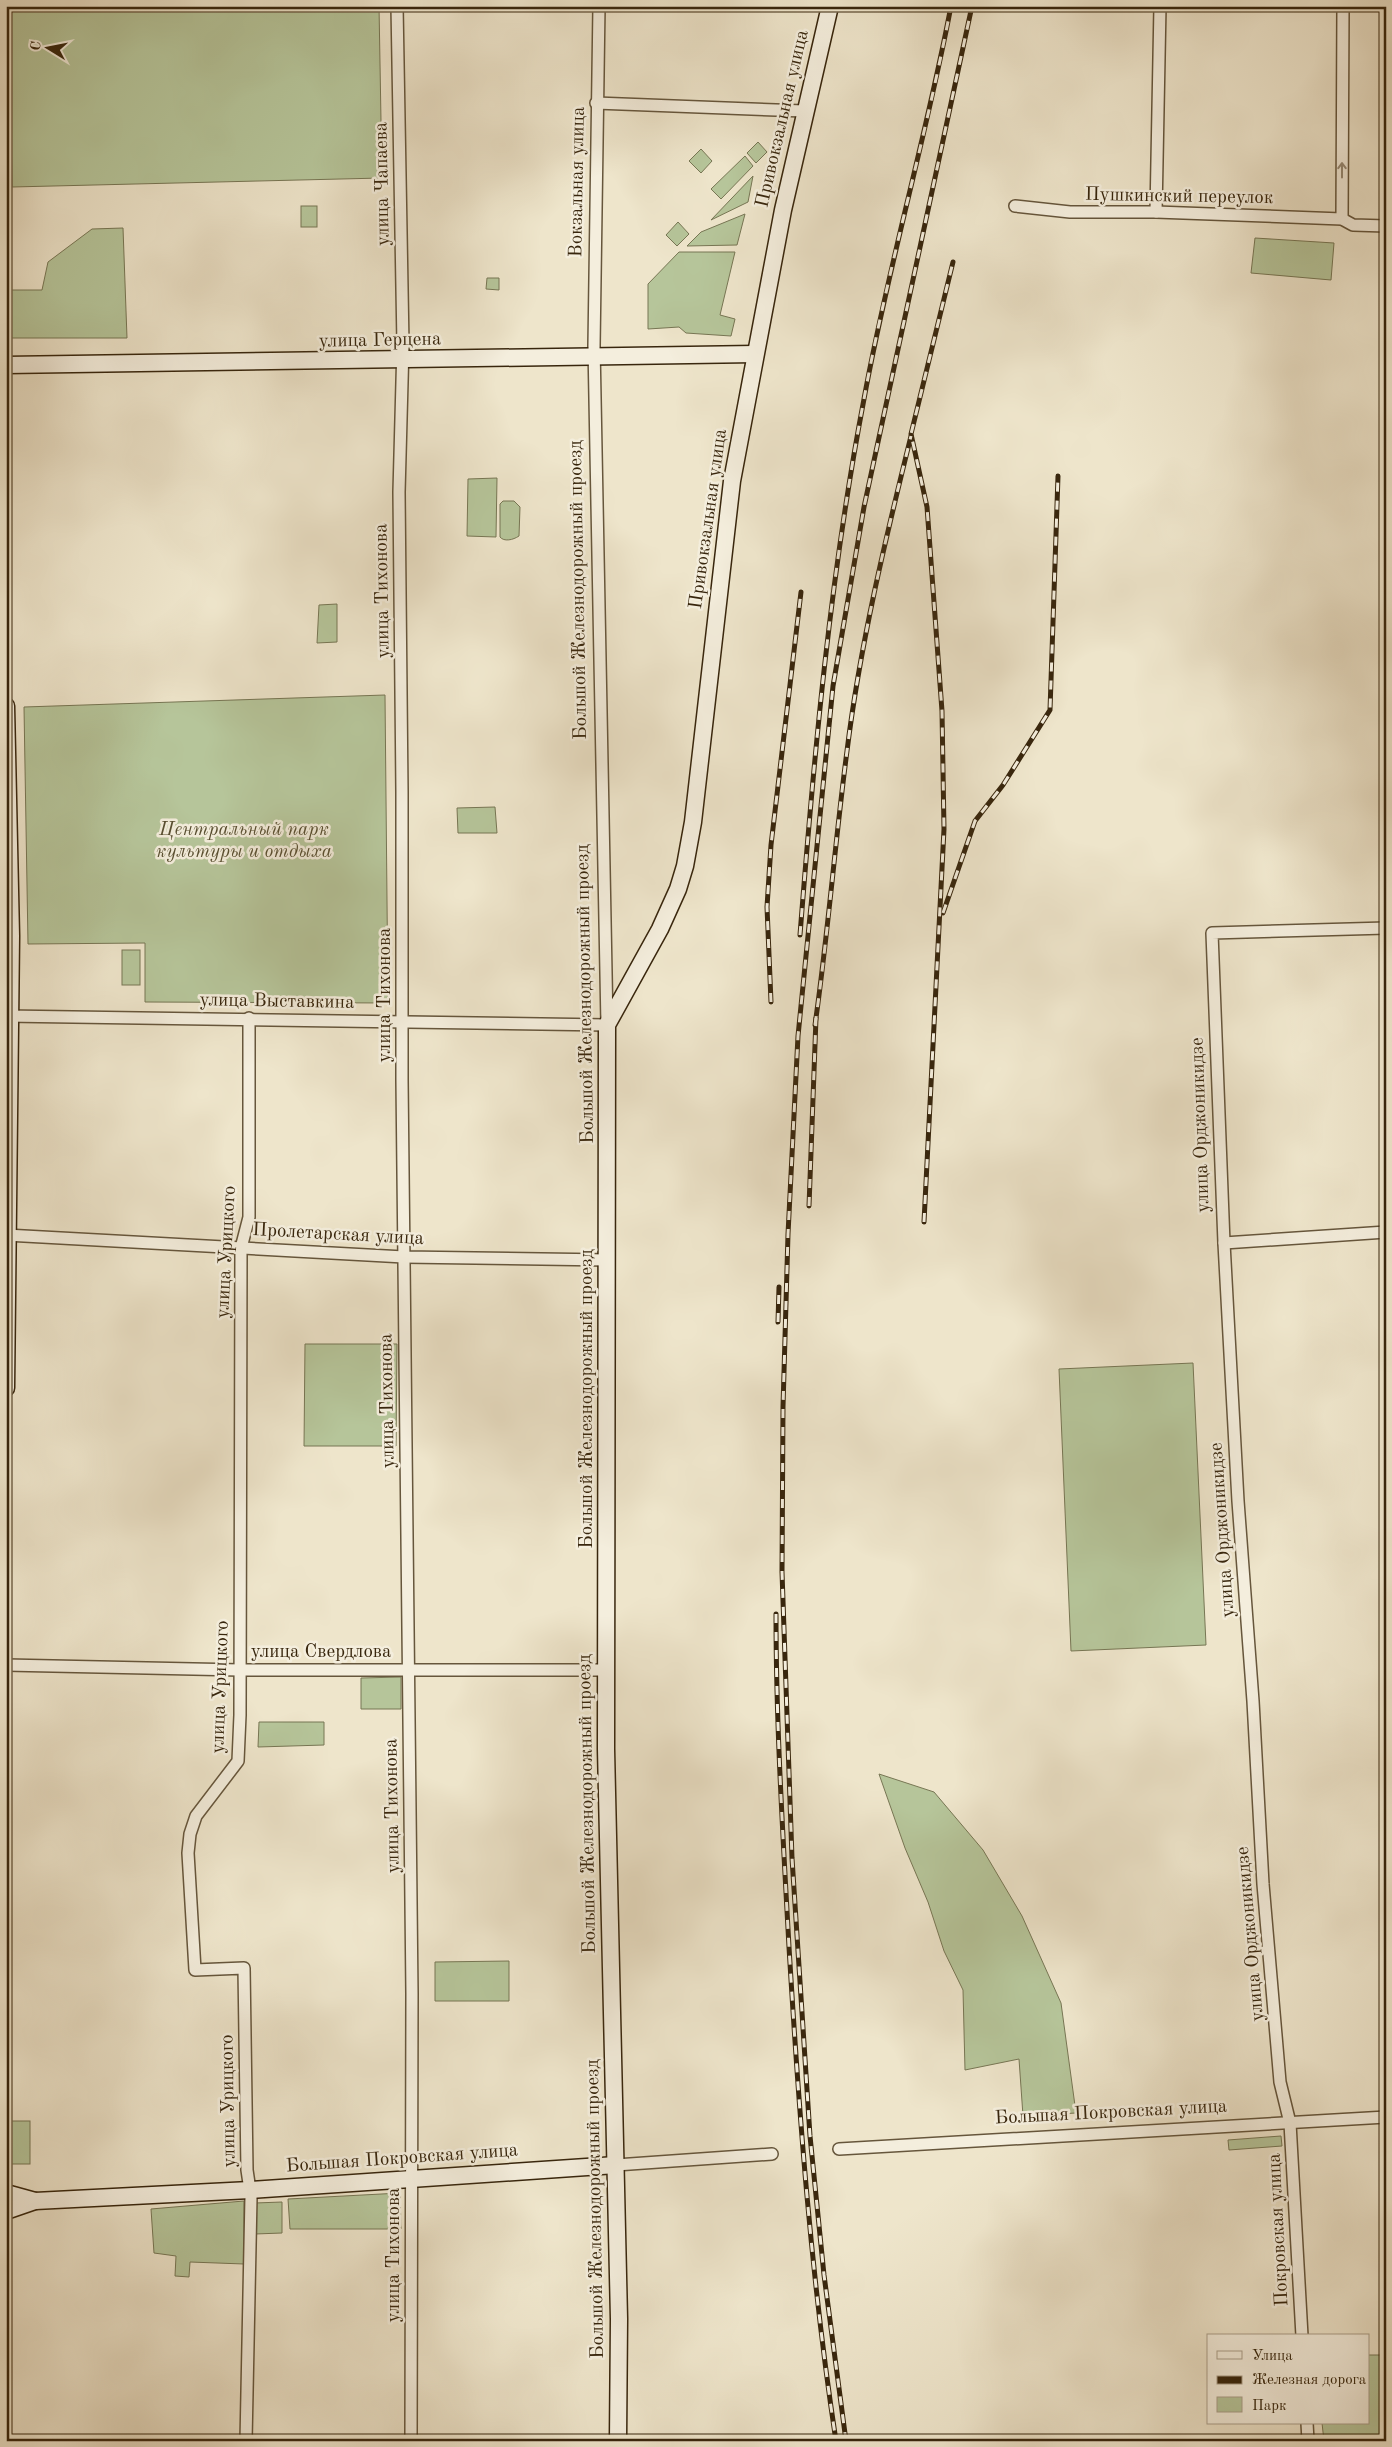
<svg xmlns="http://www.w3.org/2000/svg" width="1392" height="2447" viewBox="0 0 1392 2447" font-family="'Old Standard TT',serif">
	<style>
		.green { fill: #b6c59a; stroke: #777654 }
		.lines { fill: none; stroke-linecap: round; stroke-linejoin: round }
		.street-casing { stroke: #66563c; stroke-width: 14 }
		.secondary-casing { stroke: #38260d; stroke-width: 19 }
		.street { stroke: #f4eedd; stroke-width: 11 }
		.secondary { stroke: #f4eedd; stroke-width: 16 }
		.rail-casing { stroke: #38260d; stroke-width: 5 }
		.rail { stroke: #f4eedd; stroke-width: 3; stroke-dasharray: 9; stroke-linecap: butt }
		.oneway { stroke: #968a75 }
		.labels { text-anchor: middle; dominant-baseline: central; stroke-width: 5; stroke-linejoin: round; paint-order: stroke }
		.street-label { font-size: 19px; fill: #38260d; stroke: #f4eedd }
		.park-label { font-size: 19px; font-style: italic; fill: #584e30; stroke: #f4eedd }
	</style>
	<rect width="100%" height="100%" fill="#eee5cb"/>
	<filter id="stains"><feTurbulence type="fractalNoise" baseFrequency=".004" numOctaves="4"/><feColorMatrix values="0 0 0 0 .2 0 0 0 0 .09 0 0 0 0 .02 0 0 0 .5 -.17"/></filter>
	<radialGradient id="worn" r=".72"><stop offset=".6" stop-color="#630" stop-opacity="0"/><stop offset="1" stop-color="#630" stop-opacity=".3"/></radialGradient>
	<g class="green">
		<path d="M9 6H379L382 178 12 187Z"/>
		<path d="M758 142 767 152 756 163 747 153Z"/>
		<path d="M701 149 712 161 701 173 689 161Z"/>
		<path d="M745 156 753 166 721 199 711 189Z"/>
		<path d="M753 176 748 202 711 220Z"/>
		<rect x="301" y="206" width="16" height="21"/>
		<path d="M745 214 737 245 687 246 701 232Z"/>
		<path d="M678 222 689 234 677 246 666 235Z"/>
		<path d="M123 228 127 338H10L9 290H42L48 262 92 229Z"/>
		<path d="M1255 238 1334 243 1331 280 1251 273Z"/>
		<path d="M679 252H735L720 315 735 319 731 336 686 333 679 327 648 329V284Z"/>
		<path d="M487 278H499V290L486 289Z"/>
		<path d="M497 478 496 537 467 536 468 479Z"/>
		<path d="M503 501H514L520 507 519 536C513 540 504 542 500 537V504Z"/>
		<path d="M337 604V642L317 643 319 605Z"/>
		<path d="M385 695 388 1003 145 1002V943L28 944 24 707Z"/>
		<path d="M495 807 497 833H458L457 808Z"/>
		<rect x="122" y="950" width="18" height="35"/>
		<path d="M305 1344H397L396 1446H304Z"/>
		<path d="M1193 1363 1206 1645 1071 1651 1059 1369Z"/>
		<path d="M401 1677V1709H361V1678Z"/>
		<path d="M259 1722H324V1745L258 1747Z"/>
		<path d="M879 1774 934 1792 983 1850 1022 1916 1061 2003 1076 2113 1023 2116 1019 2059 965 2070 963 1990 944 1951 928 1902 905 1848Z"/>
		<path d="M509 1961V2001H435V1962Z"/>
		<rect x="7" y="2121" width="23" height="43"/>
		<path d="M1281 2136 1282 2146 1229 2150 1228 2140Z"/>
		<path d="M400 2193 401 2229H290L288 2199Z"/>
		<path d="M244 2201V2264L190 2262 189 2277 175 2276 176 2256 154 2253 151 2209Z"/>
		<path d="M282 2202V2233L255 2234V2203Z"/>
		<path d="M1368 2355H1386V2441H1324L1322 2423H1368Z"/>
	</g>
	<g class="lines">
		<defs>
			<g id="street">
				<path d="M397 6 403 345 399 492 402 792V1080L412 1993 411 2441"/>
				<path d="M596 103 804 111"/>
				<path d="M1015 206 1070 212H1156L1342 219 1353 225 1386 226"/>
				<path d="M1156 212 1160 6"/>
				<path d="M1342 219 1343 6"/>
				<path d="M6 1016 607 1025 594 346 599 6"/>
				<path d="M6 1235 404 1257 608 1260"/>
				<path d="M1224 1243 1386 1232"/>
				<path d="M6 1665 240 1670H605"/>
				<path d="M839 2149 1386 2117"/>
				<path d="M616 2165 772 2154"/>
				<path d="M1302 2336 1290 2123 1280 2082 1263 1884 1253 1701 1238 1501 1224 1243 1212 933 1386 928"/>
				<path d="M1307 2423 1308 2441"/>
				<path d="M246 2441 251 2197 247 2170 244 1968 195 1970 188 1853 190 1834 196 1816 238 1761 240 1715 241 1248 249 1217V1018"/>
			</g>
			<g id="secondary">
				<path d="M6 365 755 354"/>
				<path d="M6 706 11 936 6 1388"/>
				<path d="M6 2193 35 2201"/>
				<path d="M6 2211 35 2201 250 2190 616 2165"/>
				<path d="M618 2441 619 2319 606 1749 607 1025 660 929 678 889 685 866 693 822 732 481 783 210 830 6"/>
			</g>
		</defs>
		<use href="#street" class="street-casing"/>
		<use href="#secondary" class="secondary-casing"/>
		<use href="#street" class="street"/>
		<use href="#secondary" class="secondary"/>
		<defs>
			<g id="rail">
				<path d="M943 913 975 821 1003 785 1050 710 1058 476"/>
				<path d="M800 935C814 755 830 577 864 399 888 267 926 138 951 6"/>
				<path d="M771 1002 767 907 771 845 801 592"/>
				<path d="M815 1025C828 934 835 842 847 751 860 645 885 541 911 436"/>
				<path d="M809 1206 816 1018"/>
				<path d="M924 1222 944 829 942 711 927 507 911 434 953 262"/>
				<path d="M778 1322 779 1287"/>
				<path d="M776 1614C776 1725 783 1837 789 1947 799 2113 811 2277 836 2441"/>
				<path d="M846 2441 824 2275 810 2136 792 1858 782 1572 783 1407 788 1234 798 1036 833 686 864 507 972 6"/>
			</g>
		</defs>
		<use href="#rail" class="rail-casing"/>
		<use href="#rail" class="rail"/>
	</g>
	<defs><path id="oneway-shaft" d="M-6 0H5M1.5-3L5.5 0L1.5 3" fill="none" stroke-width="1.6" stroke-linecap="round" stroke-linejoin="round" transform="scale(1.25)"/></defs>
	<use class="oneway" href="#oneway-shaft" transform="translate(1342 170) rotate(-90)"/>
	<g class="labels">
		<g class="street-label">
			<text transform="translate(783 119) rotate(-77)">Привокзальная улица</text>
			<text transform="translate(578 182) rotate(-89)">Вокзальная улица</text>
			<text transform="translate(383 184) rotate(-91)">улица Чапаева</text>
			<text transform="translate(1179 197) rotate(1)">Пушкинский переулок</text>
			<text transform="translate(380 341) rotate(-1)">улица Герцена</text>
			<text transform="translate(709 519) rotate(-82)">Привокзальная улица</text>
			<text transform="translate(579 590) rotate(-91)">Большой Железнодорожный проезд</text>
			<text transform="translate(383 591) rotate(-91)">улица Тихонова</text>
			<text transform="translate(586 994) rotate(-91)">Большой Железнодорожный проезд</text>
			<text transform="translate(385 995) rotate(-90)">улица Тихонова</text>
			<text transform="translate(277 1002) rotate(1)">улица Выставкина</text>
			<text transform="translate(1201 1125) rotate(-92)">улица Орджоникидзе</text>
			<text transform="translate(338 1235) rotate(3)">Пролетарская улица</text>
			<text transform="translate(227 1252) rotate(-87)">улица Урицкого</text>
			<text transform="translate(587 1399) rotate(-90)">Большой Железнодорожный проезд</text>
			<text transform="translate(388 1401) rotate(-91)">улица Тихонова</text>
			<text transform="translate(1223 1530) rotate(-94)">улица Орджоникидзе</text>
			<text x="321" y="1652">улица Свердлова</text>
			<text transform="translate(221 1687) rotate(-88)">улица Урицкого</text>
			<text transform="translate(588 1804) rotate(-91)">Большой Железнодорожный проезд</text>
			<text transform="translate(393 1806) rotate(-91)">улица Тихонова</text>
			<text transform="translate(1251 1934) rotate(-95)">улица Орджоникидзе</text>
			<text transform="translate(229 2101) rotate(-91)">улица Урицкого</text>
			<text transform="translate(1111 2113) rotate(-3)">Большая Покровская улица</text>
			<text transform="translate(402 2159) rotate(-4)">Большая Покровская улица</text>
			<text transform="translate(596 2209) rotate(-91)">Большой Железнодорожный проезд</text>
			<text transform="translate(1279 2230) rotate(-93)">Покровская улица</text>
			<text transform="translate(394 2255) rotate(-90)">улица Тихонова</text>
		</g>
		<g class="park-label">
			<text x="244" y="830">Центральный парк<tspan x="244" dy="22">культуры и отдыха</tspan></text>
		</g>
	</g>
	<rect width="1392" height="2447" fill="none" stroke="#eee5cb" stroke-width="25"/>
	<rect x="8" y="8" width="1377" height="2432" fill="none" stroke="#38260d" stroke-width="2.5"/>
	<rect x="12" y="12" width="1367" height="2422" fill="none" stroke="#38260d"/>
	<rect x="1207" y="2334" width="162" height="90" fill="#f4eedd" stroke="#a99e8a"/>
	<rect x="1217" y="2351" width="25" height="8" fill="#f4eedd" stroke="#a99e8a"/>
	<text x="1252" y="2360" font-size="15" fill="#38260d">Улица</text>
	<rect x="1217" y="2376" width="25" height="8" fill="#38260d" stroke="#a99e8a"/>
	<text x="1252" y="2384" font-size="15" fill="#38260d">Железная дорога</text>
	<rect x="1217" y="2397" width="25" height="15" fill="#b6c59a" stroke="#a99e8a"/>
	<text x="1252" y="2410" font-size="15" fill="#38260d">Парк</text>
	<g transform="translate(48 48) rotate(280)" stroke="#f4eedd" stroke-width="4" paint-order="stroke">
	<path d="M0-4L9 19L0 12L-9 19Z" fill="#38260d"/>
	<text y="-8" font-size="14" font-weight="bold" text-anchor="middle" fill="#38260d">С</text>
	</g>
	<rect width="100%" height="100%" filter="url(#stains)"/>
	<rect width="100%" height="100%" fill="url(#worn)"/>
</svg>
